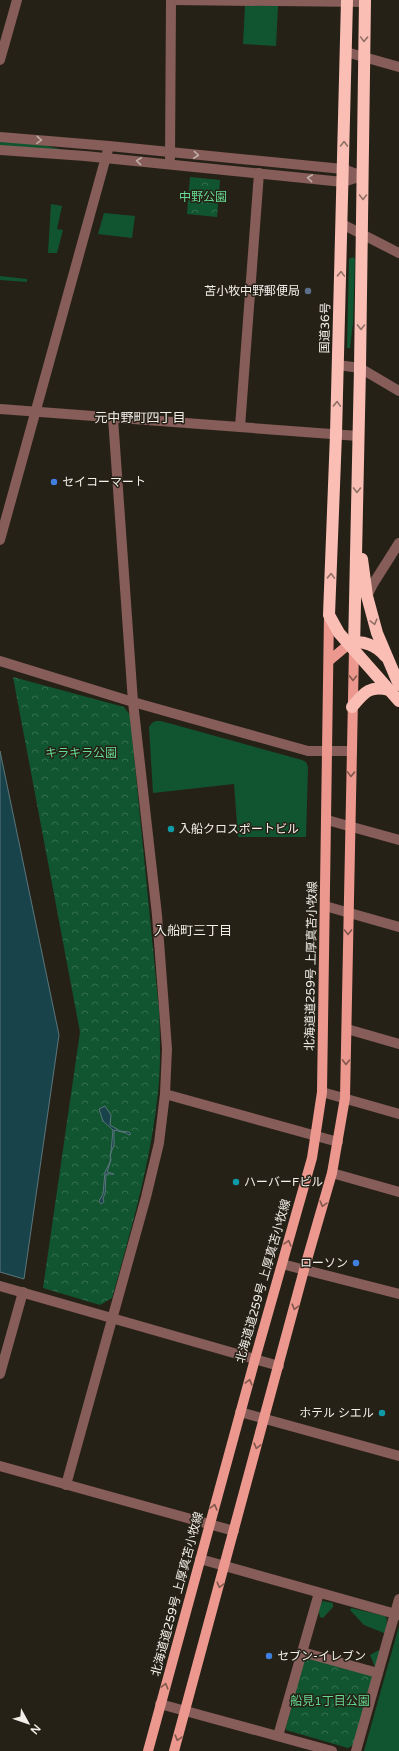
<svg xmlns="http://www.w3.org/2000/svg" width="399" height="1751" viewBox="0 0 399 1751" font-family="'Varela Round','Noto Sans JP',sans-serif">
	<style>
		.grass { fill: #115530 }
		.park { fill: url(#park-crowns) }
		.water { fill: #19434b; stroke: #5a767a }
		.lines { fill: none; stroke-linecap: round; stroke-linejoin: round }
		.minor { stroke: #865d58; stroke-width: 10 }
		.major { stroke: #ed988e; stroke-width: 10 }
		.highway { stroke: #fbbeb5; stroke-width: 12 }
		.oneway { stroke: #907066 }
		.oneway2 { stroke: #c1ada7 }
		.oneway3 { stroke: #80574d }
		.service-dot { fill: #5c6f8a; stroke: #262117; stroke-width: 1.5 }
		.shop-dot { fill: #3f7fe0; stroke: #262117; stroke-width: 1.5 }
		.culture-dot { fill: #0f9aa8; stroke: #262117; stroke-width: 1.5 }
		.labels { text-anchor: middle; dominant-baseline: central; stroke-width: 3; stroke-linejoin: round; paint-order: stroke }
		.park-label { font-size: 12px; fill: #64db91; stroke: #262117 }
		.poi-label { font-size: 12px; fill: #f2eee8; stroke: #262117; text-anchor: start }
		.street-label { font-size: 12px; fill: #f2eee8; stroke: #262117 }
		.neighbourhood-label { font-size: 13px; fill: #f2eee8; stroke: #262117 }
	</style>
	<defs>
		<pattern id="park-crowns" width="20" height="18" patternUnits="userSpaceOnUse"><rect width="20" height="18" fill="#115530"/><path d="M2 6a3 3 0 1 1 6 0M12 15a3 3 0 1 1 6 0" fill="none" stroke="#346e4e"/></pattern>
	</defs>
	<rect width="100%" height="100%" fill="#262117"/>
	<g class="grass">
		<path d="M245 5 278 6 276 46 243 44Z"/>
		<path d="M0 141 43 145 64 150 0 146Z"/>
		<path d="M51 204 62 206 57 229 63 230 57 253H48Z"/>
		<path d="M104 213 135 216 132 238 98 234Z"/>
		<path d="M353 257 355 259 353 323 350 348H347L349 259Z"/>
		<path d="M0 276 27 279V282L0 280Z"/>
		<path d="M156 721H161L302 760 306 762 308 767 306 837H238L234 784 153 793 149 727 152 723Z"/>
		<path d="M323 1601 333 1603V1607L323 1618 320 1617C318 1611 318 1606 323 1601Z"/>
		<path d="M351 1608 385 1616 387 1619 386 1632 384 1633 364 1625 350 1610Z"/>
		<path d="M399 1626V1751H364Z"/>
		<path d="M379 1650 380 1652 375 1667 370 1655Z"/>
	</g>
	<g class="park">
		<path d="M190 177 220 180 217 217 187 214Z"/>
		<path d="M13 677 124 707 130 715 159 1010C160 1037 161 1065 158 1092 151 1162 131 1230 112 1298L100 1305 43 1288 80 1032Z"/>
		<path d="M305 1657 374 1676 355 1744 348 1748 286 1730V1727Z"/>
	</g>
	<g class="water">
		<path d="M0 751 59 1035 24 1279 0 1272Z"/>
		<path d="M105 1106 111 1115 110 1125 120 1131 129 1132 131 1134 129 1135 126 1133 114 1130V1145L110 1155 111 1160 107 1172 114 1174H106L105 1194 103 1198 104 1202 101 1204 99 1201 103 1194 105 1172 110 1162 113 1130 103 1121 99 1109Z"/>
	</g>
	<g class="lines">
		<g class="minor">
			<path d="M171 0 365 2"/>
			<path d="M346 52 399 67"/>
			<path d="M0 60 17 0"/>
			<path d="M0 137 109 146 343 169 362 176"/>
			<path d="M0 150 85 156 343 182 362 176"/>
			<path d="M170 158 171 0"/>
			<path d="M342 224 399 253"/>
			<path d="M338 365 360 368 399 391"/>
			<path d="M0 409 358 436"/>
			<path d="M240 427 259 173"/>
			<path d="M0 540 109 146"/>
			<path d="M367 596 373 584 399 543"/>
			<path d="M0 661 133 702 308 751H352"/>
			<path d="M327 820 399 840"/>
			<path d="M325 906 399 927"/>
			<path d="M347 1029 399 1044"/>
			<path d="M322 1092 399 1114"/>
			<path d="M165 1094 338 1142"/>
			<path d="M332 1173 399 1192"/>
			<path d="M282 1264 399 1294"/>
			<path d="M0 1286 279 1366"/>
			<path d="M0 1374 23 1292"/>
			<path d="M240 1412 399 1456"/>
			<path d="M0 1466 234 1531"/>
			<path d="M66 1485 146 1197 159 1143 165 1094 167 1049 164 1008 157 915 133 702 113 418"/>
			<path d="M200 1559 399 1615"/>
			<path d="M302 1652 378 1673"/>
			<path d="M160 1704 332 1751"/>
			<path d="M278 1736 319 1593"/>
			<path d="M356 1751 399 1599"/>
		</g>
		<g class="major">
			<path d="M330 660 349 644"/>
			<path d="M148 1751 255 1359 312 1158 322 1092 329 615"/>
			<path d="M174 1751 304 1270 332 1173 345 1098 354 649"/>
		</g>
		<g class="highway">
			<path d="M347 0 336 434 329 615 339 633 399 701"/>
			<path d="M362 559 367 596 377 633 399 685"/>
			<path d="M349 644C362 639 377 646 385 656"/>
			<path d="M354 649 360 368 365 0"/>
			<path d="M352 707C364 693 369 685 389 690"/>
		</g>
	</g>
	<defs><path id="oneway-chevron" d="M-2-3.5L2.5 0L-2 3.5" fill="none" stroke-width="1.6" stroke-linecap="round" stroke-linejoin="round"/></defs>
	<g class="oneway">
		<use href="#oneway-chevron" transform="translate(364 39) rotate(92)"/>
		<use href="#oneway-chevron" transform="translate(344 144) rotate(-89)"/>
		<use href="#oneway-chevron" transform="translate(363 197) rotate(90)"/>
		<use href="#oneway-chevron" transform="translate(341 274) rotate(-88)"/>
		<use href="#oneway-chevron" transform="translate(361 327) rotate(91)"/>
		<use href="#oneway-chevron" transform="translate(337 404) rotate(-88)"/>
		<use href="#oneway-chevron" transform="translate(357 490) rotate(91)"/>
		<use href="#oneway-chevron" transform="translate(331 576) rotate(-88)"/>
		<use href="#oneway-chevron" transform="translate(374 622) rotate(75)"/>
	</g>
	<g class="oneway2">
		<use href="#oneway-chevron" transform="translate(39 140) rotate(4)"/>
		<use href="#oneway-chevron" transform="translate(196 155) rotate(6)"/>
		<use href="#oneway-chevron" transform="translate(139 161) rotate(-174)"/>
		<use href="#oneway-chevron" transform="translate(310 178) rotate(-174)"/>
	</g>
	<g class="oneway3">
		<use href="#oneway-chevron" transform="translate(353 678) rotate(91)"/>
		<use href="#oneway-chevron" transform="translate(351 774) rotate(92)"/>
		<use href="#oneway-chevron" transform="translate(348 932) rotate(90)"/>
		<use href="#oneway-chevron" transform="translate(346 1062) rotate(91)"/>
		<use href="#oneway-chevron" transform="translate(323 1204) rotate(106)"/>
		<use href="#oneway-chevron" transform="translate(288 1243) rotate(-74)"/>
		<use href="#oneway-chevron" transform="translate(295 1307) rotate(105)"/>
		<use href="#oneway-chevron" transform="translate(249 1382) rotate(-75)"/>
		<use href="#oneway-chevron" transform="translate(257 1446) rotate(105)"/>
		<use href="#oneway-chevron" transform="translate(214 1507) rotate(-75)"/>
		<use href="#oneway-chevron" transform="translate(220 1585) rotate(105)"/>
		<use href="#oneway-chevron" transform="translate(165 1686) rotate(-75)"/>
		<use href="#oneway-chevron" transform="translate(178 1738) rotate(106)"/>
	</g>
	<circle class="service-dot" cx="308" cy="291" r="4"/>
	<g class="shop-dot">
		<circle cx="54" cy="482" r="4"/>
		<circle cx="356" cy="1263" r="4"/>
		<circle cx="269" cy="1656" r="4"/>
	</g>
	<g class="culture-dot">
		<circle cx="171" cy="829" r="4"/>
		<circle cx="236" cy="1182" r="4"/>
		<circle cx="382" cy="1413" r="4"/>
	</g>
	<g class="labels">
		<g class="park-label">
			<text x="203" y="197">中野公園</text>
			<text x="81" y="753">キラキラ公園</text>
			<text x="330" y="1701">船見1丁目公園</text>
		</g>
		<g class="poi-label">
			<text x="300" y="291" text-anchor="end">苫小牧中野郵便局</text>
			<text x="62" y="482">セイコーマート</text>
			<text x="179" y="829">入船クロスポートビル</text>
			<text x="244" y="1182">ハーバーFビル</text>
			<text x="348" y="1263" text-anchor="end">ローソン</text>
			<text x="374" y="1413" text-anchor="end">ホテル シエル</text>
			<text x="277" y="1656">セブン-イレブン</text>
		</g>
		<g class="street-label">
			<text transform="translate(325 328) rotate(-89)">国道36号</text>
			<text transform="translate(311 966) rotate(-89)">北海道道259号 上厚真苫小牧線</text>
			<text transform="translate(263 1281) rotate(-74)">北海道道259号 上厚真苫小牧線</text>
			<text transform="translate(177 1594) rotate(-75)">北海道道259号 上厚真苫小牧線</text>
		</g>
		<g class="neighbourhood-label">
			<text x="140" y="418">元中野町四丁目</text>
			<text x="193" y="931">入船町三丁目</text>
		</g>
	</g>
	<g transform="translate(28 1723) rotate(130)" stroke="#262117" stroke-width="3" paint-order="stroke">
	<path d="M0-3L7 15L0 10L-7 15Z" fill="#f2eee8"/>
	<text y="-6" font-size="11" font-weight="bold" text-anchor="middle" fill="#f2eee8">N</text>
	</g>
</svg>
